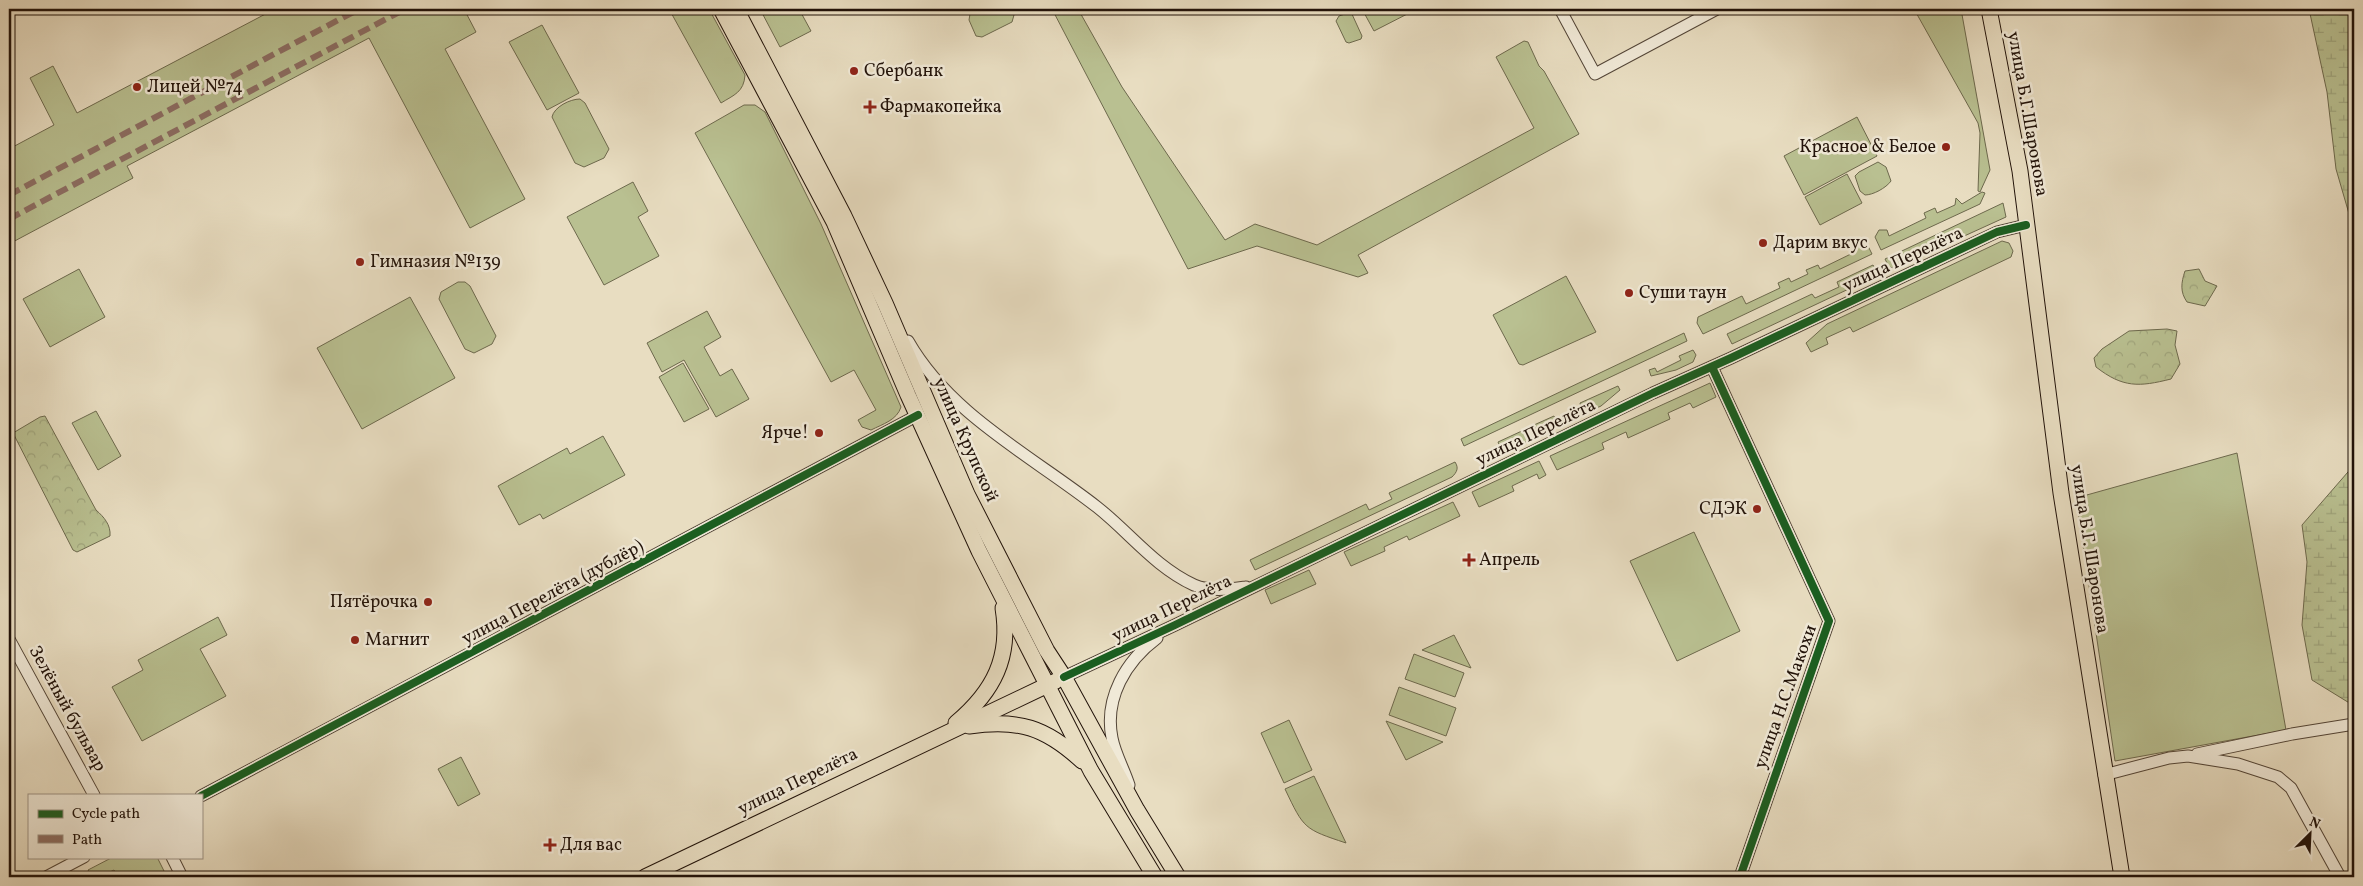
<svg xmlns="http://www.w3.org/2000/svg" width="2363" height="886" viewBox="0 0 2363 886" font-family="Vollkorn,serif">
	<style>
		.green { fill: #b9c091; stroke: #6d694d }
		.forest { fill: url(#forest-crowns); stroke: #6d694d }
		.wetland { fill: url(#wetland-marsh); stroke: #6d694d }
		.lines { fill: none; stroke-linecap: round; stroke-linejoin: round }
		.minor-casing { stroke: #534537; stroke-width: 13 }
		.major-casing { stroke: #211209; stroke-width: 17 }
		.minor { stroke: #f0e9d7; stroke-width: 11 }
		.major { stroke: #e8ddc1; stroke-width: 15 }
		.quiet { stroke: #8d6e63; stroke-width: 6; stroke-dasharray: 12 6; stroke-linecap: butt }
		.cycleway-casing { stroke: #f0e9d7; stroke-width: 11 }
		.cycleway { stroke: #1b5e20; stroke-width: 8 }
		.poi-dot { fill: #8f2418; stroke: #f0e9d7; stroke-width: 2 }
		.labels { text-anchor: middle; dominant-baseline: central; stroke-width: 5; stroke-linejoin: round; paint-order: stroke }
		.poi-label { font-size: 18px; fill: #211209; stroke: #f0e9d7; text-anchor: start }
		.street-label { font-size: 18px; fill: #211209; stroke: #f0e9d7 }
	</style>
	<defs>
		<pattern id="forest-crowns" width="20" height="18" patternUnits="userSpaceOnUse" patternTransform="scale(1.25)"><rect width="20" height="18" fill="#b9c091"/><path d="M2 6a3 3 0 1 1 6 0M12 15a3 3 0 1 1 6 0" fill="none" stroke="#9fa47c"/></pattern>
		<pattern id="wetland-marsh" width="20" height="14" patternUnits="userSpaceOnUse" patternTransform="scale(1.25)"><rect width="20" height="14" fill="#b9c091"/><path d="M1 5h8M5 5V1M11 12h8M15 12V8" fill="none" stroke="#9fa47c"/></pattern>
	</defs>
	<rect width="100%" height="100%" fill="#e8ddc1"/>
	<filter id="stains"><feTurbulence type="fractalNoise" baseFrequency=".004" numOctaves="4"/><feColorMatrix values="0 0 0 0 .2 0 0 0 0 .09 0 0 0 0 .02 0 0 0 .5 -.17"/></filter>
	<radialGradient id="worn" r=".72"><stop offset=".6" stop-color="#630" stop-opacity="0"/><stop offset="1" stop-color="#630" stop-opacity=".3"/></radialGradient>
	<g class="green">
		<path d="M275 9H464L476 32 445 49 525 199 470 228 369 38 127 166 133 178 9 244V149L54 125 30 78 53 66 77 113Z"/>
		<path d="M669 9H709L745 75C744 92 734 95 721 103Z"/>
		<path d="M760 9H799L811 31 780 47Z"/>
		<path d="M980 9H1010L1014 15 1012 22 982 37 976 36 969 20 970 14Z"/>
		<path d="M1052 9H1078L1122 87 1225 240 1255 224 1317 245 1534 128 1496 57 1524 41 1528 42 1539 66 1544 71 1579 134 1358 255 1368 273 1358 277 1257 246 1188 269Z"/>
		<path d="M1362 9H1417L1374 31Z"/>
		<path d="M1914 9H1961L1990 170 1980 192 1978 191 1980 133 1978 123Z"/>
		<path d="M1351 12 1362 36 1361 39 1349 43 1346 42 1336 21 1339 16Z"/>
		<path d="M542 25 579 93 547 110 509 42Z"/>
		<path d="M580 99 585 103 609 149 604 158 584 167 575 163 552 117C554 107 570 99 580 99Z"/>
		<path d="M744 105H755L765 112 821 224 901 407C897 420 883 424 871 430L862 427 858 420 876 410 854 370 831 382 695 133Z"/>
		<path d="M1857 117 1877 156 1804 195 1784 156Z"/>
		<path d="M1878 162 1886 167 1891 181C1886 188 1873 195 1865 195L1860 191 1855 176 1859 172Z"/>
		<path d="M1847 174 1862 203 1820 225 1805 197Z"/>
		<path d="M633 182 648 211 638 217 659 256 604 285 567 217Z"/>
		<path d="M1982 192 1985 193 1980 204 1881 250 1875 237 1879 230H1887L1889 236 1926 218 1924 213 1935 208 1937 213 1955 205 1956 198 1962 204Z"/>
		<path d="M2003 203 2006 217 1894 268 1889 267 1885 259Z"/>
		<path d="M1861 239 1866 242 1872 254 1703 334 1697 323 1698 317 1742 296 1746 304 1780 288 1778 283 1789 278 1791 282 1808 274 1806 270 1818 265 1820 269 1855 252 1853 246 1854 242Z"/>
		<path d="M2002 241 2009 243 2013 251 2011 257 1853 332 1850 327 1826 338 1828 344 1811 352 1806 343 1827 324Z"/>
		<path d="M1873 265 1877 272 1872 278 1732 344 1727 334 1812 294 1815 298 1839 287 1837 282Z"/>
		<path d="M79 269 105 317 50 347 23 299Z"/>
		<path d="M1566 276 1596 332 1523 365 1519 364 1493 315Z"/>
		<path d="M458 282H465L470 286 496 336 492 344 474 353 465 349 439 299 441 292Z"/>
		<path d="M410 297 455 378 362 429 317 348Z"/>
		<path d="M707 311 721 337 704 347 720 376 732 369 749 399 716 417 684 360 662 372 647 343Z"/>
		<path d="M1684 333 1687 341 1464 446 1461 439Z"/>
		<path d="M1693 350 1696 355 1693 362 1676 370 1651 376 1649 370 1655 368 1657 372 1681 360 1679 356Z"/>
		<path d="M683 363 709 409 684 422 659 377Z"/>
		<path d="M1710 383 1716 397 1693 408 1690 403 1668 413 1670 419 1628 438 1626 432 1602 443 1604 449 1557 470 1550 456Z"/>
		<path d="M1618 386 1620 390 1601 406 1539 435 1534 425 1554 416 1556 420 1581 408 1580 403Z"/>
		<path d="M96 411 121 456 98 470 72 423Z"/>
		<path d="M1524 430 1529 441 1501 449 1498 442Z"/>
		<path d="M603 436 625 475 543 519 540 514 519 525 498 486 567 448 570 454Z"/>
		<path d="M2237 453 2286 730 2115 761 2076 498Z"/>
		<path d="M1539 461 1546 475 1539 479 1537 474 1512 486 1514 491 1479 507 1472 492Z"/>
		<path d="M1455 462C1459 468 1457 472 1452 477L1255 570 1250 560 1366 504 1369 510 1392 499 1389 493Z"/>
		<path d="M1453 502 1460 516 1409 540 1407 536 1384 547 1385 551 1351 566 1344 552Z"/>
		<path d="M1694 532 1740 631 1677 661 1630 561Z"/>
		<path d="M1309 570 1316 584 1271 604 1265 590Z"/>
		<path d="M218 617 227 635 200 649 226 696 142 741 112 687 143 670 138 660Z"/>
		<path d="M1454 635 1471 668 1422 650Z"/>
		<path d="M1414 654 1464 673 1455 697 1405 679Z"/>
		<path d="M1399 687 1456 708 1446 736 1389 715Z"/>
		<path d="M1289 720 1312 770 1284 783 1261 733Z"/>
		<path d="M1386 721 1443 742 1406 760Z"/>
		<path d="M461 757 480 794 458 806 438 769Z"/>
		<path d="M1314 776 1346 843C1304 829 1304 829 1285 789Z"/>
		<path d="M113 857H157L167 877H118L114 870 99 877H92L88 870Z"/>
	</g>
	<g class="forest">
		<path d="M2199 269 2205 281 2217 286 2205 306 2187 302C2180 292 2181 283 2185 271Z"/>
		<path d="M2167 329 2177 331 2175 345 2180 364 2171 379C2139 387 2123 388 2096 367L2094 358 2102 349 2129 331Z"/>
		<path d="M45 416 96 510C104 517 111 525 110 536L77 552 73 550 13 433 40 417Z"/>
	</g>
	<g class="wetland">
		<path d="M2309 9H2354V231L2336 169 2327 92Z"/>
		<path d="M2354 465V703L2351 704 2312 680 2302 625 2307 562 2302 525Z"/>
	</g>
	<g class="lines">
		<defs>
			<g id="minor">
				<path d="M1560 9 1595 74 1717 9"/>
				<path d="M908 341C950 415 1032 456 1097 507 1130 533 1155 567 1194 585 1210 592 1230 589 1246 587"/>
				<path d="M1712 367 1829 621 1740 877"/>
				<path d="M9 639 94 795"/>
				<path d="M1064 677 1175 625 1653 393 1731 358 1997 232 2026 225"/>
				<path d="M2197 754 2292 734 2354 724"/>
				<path d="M2104 775 2169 758 2188 756 2238 764 2278 777 2291 788 2340 877"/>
				<path d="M1129 785C1124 769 1115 754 1112 738 1104 698 1126 661 1157 638"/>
				<path d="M201 796 918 415"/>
				<path d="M172 857 182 877"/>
				<path d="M46 877 84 857"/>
			</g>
			<g id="major">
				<path d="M721 9 834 222 908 395 979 551 1091 771 1155 877"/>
				<path d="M736 9 844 216 885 303 967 494 1047 651 1064 677 1137 810 1178 877"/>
				<path d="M1989 9 2020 171 2061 493 2122 877"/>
				<path d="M956 723C994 691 1011 657 1003 608"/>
				<path d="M969 726C1019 719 1045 727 1082 761"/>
				<path d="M645 877 1056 681"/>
			</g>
		</defs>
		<use href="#minor" class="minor-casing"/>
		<use href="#major" class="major-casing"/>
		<use href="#minor" class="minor"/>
		<use href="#major" class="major"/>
		<g class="quiet">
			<path d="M9 195 359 9"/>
			<path d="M9 219 405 9"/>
		</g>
		<defs>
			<g id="cycleway">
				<path d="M1712 367 1829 621 1740 877"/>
				<path d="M1064 677 1175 625 1653 393 1731 358 1997 232 2026 225"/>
				<path d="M201 796 918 415"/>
			</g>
		</defs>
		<use href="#cycleway" class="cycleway-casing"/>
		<use href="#cycleway" class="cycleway"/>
	</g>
	<g class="poi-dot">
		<circle cx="854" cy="71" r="5"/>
		<circle cx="137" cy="87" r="5"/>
		<path d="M867.5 99.5h5v5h5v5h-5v5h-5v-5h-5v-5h5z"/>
		<circle cx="1946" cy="147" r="5"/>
		<circle cx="1763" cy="243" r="5"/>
		<circle cx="360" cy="262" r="5"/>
		<circle cx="1629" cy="293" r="5"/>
		<circle cx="819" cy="433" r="5"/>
		<circle cx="1757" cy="509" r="5"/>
		<path d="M1466.5 552.5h5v5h5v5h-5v5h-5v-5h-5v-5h5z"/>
		<circle cx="428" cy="602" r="5"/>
		<circle cx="355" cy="640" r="5"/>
		<path d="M547.5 837.5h5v5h5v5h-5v5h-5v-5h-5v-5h5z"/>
	</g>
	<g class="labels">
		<g class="poi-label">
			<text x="864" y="71">Сбербанк</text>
			<text x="147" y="87">Лицей №74</text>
			<text x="880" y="107">Фармакопейка</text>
			<text x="1936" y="147" text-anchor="end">Красное &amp; Белое</text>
			<text x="1773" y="243">Дарим вкус</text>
			<text x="370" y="262">Гимназия №139</text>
			<text x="1639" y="293">Суши таун</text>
			<text x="809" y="433" text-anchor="end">Ярче!</text>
			<text x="1747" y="509" text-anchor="end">СДЭК</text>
			<text x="1479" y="560">Апрель</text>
			<text x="418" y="602" text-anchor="end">Пятёрочка</text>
			<text x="365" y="640">Магнит</text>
			<text x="560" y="845">Для вас</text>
		</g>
		<g class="street-label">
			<text transform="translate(2027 114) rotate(80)">улица Б.Г.Шаронова</text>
			<text transform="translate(1903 260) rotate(-25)">улица Перелёта</text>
			<text transform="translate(1536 433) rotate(-26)">улица Перелёта</text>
			<text transform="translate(965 440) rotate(66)">улица Крупской</text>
			<text transform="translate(2089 549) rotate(81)">улица Б.Г. Шаронова</text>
			<text transform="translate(553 593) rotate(-28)">улица Перелёта (дублёр)</text>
			<text transform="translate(1172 609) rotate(-26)">улица Перелёта</text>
			<text transform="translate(1786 697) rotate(-70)">улица Н.С.Макохи</text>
			<text transform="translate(67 709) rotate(61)">Зелёный бульвар</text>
			<text transform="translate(798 782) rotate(-26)">улица Перелёта</text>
		</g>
	</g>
	<rect width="2363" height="886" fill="none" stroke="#e8ddc1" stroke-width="30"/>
	<rect x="10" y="10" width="2343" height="866" fill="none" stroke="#211209" stroke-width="2.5"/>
	<rect x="15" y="15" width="2333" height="856" fill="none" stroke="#211209"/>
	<rect x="28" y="794" width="175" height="65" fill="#f0e9d7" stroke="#9d9385"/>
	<rect x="38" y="810" width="25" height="8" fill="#1b5e20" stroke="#9d9385"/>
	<text x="72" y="818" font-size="15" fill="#211209">Cycle path</text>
	<rect x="38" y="835" width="25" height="8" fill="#8d6e63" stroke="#9d9385"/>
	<text x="72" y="844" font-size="15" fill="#211209">Path</text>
	<g transform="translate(2310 834) rotate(24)" stroke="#f0e9d7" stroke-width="4" paint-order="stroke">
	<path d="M0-4L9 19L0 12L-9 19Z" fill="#211209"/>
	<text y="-8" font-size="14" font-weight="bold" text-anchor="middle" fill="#211209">N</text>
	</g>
	<rect width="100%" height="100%" filter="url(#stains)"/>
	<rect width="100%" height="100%" fill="url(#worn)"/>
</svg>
